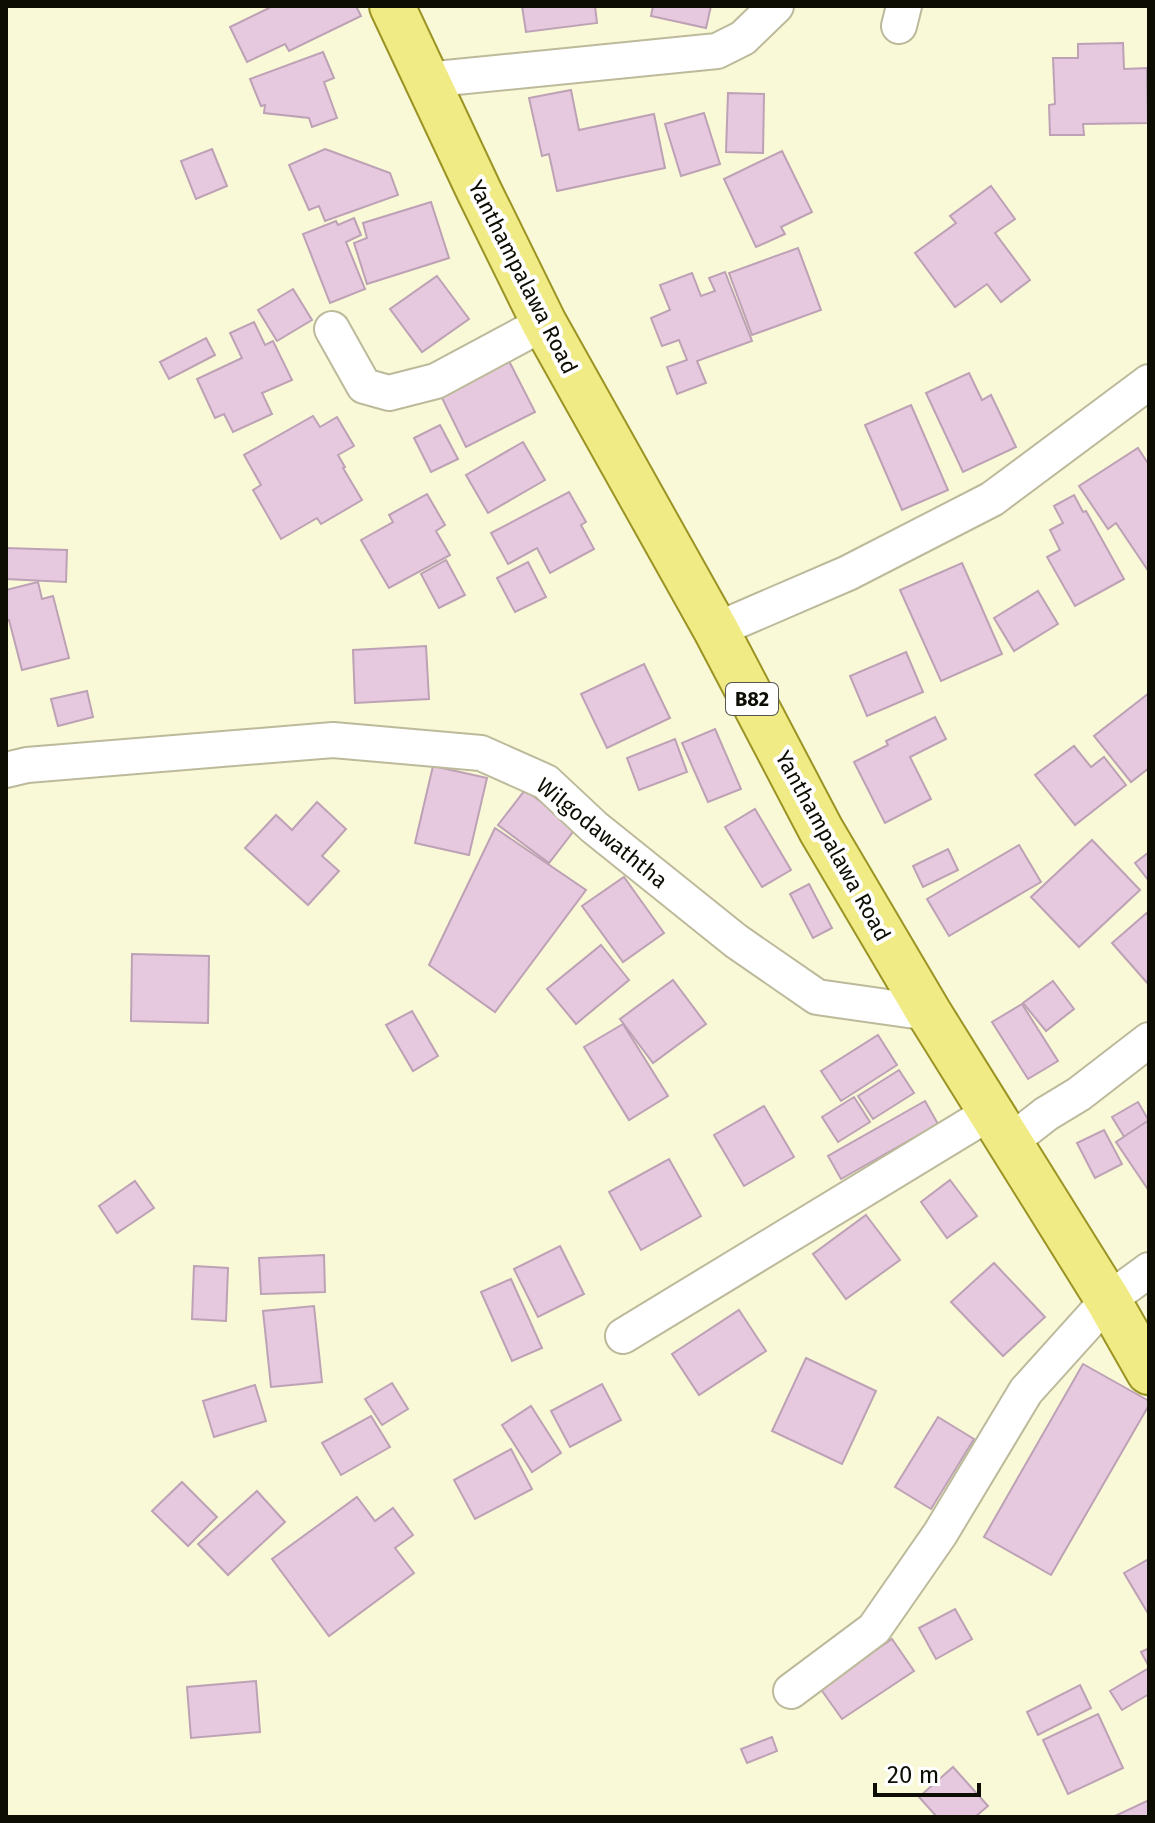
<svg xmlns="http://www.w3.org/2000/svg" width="1155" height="1823" viewBox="0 0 1155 1823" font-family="'Fira Sans',sans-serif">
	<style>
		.building { fill: #e6c9de; stroke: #bda1b5; stroke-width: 2 }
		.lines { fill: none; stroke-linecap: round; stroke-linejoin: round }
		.street-casing { stroke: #bcba9b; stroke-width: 38 }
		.primary-casing { stroke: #9b9424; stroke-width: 48 }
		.street { stroke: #fff; stroke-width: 34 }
		.primary { stroke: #f1eb86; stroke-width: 44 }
		.labels { text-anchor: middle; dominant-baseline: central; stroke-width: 8; stroke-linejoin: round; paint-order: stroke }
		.shield { fill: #fff; stroke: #56564f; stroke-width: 2 }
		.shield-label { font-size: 20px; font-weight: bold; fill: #0e0d04 }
		.street-label { font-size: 22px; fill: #0e0d04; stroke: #fff }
	</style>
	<rect width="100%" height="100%" fill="#f9f8d7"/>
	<g class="building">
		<path d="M268 6H356L361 16 289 51 285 44 247 62 230 27 269 8Z"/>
		<path d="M522 6H595L597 23 526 32Z"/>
		<path d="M653 6H711L706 28 651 16Z"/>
		<path d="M1123 43 1124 69 1147 68 1148 123 1083 124 1084 135H1050L1049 105 1055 104 1053 58H1078V44Z"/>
		<path d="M323 52 334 78 324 82 337 118 312 127 309 118 264 113 265 105 261 106 250 79Z"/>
		<path d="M571 90 579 130 654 114 665 168 557 191 549 154 542 156 529 98Z"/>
		<path d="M728 93 764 94 763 153 726 152Z"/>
		<path d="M704 113 720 164 681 176 665 124Z"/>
		<path d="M212 149 227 186 196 199 181 161Z"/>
		<path d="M325 149 390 173 398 195 325 221 319 206 309 210 289 165Z"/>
		<path d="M782 151 812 212 781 227 785 234 756 247 724 179Z"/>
		<path d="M991 186 1015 219 995 233 1030 280 1001 302 987 284 955 307 915 253 956 223 950 216Z"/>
		<path d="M431 202 449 258 367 284 354 243 367 238 363 223Z"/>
		<path d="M354 218 361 235 346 242 365 289 330 303 303 234 336 221 338 225Z"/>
		<path d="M798 248 821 310 752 335 729 273Z"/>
		<path d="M725 272 752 341 697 361 706 383 677 394 667 367 687 360 679 340 662 346 651 318 670 310 660 285 692 273 701 296 715 291 709 278Z"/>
		<path d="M437 276 469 319 422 352 390 309Z"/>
		<path d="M293 289 312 320 277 341 258 310Z"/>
		<path d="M254 322 265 345 273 341 292 380 262 393 272 414 233 432 224 414 215 418 197 379 242 358 230 333Z"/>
		<path d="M206 338 215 355 169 379 160 362Z"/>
		<path d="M509 361 535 412 466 447 441 396Z"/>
		<path d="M969 373 982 400 991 395 1016 447 963 472 926 393Z"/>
		<path d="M911 405 948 490 902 510 865 425Z"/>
		<path d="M313 416 320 427 337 417 354 446 338 455 345 467 343 468 362 500 321 524 317 518 281 539 253 490 261 485 244 455Z"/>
		<path d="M440 425 458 459 431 472 414 438Z"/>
		<path d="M523 442 545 480 488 513 466 475Z"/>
		<path d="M1138 448 1149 465V572L1116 523 1108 529 1079 486Z"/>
		<path d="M569 492 586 522 581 525 594 549 550 573 537 548 508 564 491 533Z"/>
		<path d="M427 494 445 525 436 531 450 555 389 588 361 540 393 522 389 515Z"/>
		<path d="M1074 495 1083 512 1086 511 1124 579 1075 606 1047 557 1060 550 1050 530 1063 523 1054 506Z"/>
		<path d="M6 548 67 550 66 582 6 579Z"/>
		<path d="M446 560 465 595 439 608 421 574Z"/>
		<path d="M528 562 546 597 515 612 497 578Z"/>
		<path d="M962 563 1002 654 941 681 900 590Z"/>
		<path d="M38 582 42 599 53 596 69 658 22 670 9 620 6 621V590Z"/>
		<path d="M1038 591 1058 624 1014 651 994 618Z"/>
		<path d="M426 646 429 699 355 703 353 650Z"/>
		<path d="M906 652 923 692 867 716 850 676Z"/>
		<path d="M644 664 670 718 607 748 581 694Z"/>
		<path d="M87 691 93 717 58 726 51 699Z"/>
		<path d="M1149 693V768L1131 782 1094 736Z"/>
		<path d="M935 717 946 739 910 757 931 799 885 823 854 762 888 745 886 741Z"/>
		<path d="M715 729 741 789 708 802 682 743Z"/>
		<path d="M675 739 687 772 639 790 627 758Z"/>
		<path d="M1074 746 1091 767 1104 757 1126 785 1075 825 1035 775Z"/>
		<path d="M433 766 487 778 469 855 415 843Z"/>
		<path d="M525 790 576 828 549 863 498 825Z"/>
		<path d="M317 802 346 829 322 856 339 871 308 905 245 848 276 815 292 830Z"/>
		<path d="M755 809 791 870 762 887 725 827Z"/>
		<path d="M495 828 586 890 495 1012 429 965Z"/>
		<path d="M1092 840 1140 890 1079 947 1031 897Z"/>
		<path d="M1019 845 1041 882 949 936 927 899Z"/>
		<path d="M948 849 958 870 923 887 913 866Z"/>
		<path d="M1149 852V881L1135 863Z"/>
		<path d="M624 877 664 933 623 962 582 906Z"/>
		<path d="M809 884 832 928 813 938 790 894Z"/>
		<path d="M1149 911V985L1112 943Z"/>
		<path d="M601 945 629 980 576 1024 547 989Z"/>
		<path d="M132 954 209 956 208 1023 131 1021Z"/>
		<path d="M673 980 706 1024 653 1063 620 1019Z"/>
		<path d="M1053 981 1074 1009 1046 1031 1023 1003Z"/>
		<path d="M1022 1004 1058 1061 1028 1079 992 1022Z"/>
		<path d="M412 1011 438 1056 413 1071 386 1025Z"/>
		<path d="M623 1024 668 1096 629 1120 584 1047Z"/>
		<path d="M878 1035 897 1065 841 1101 821 1071Z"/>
		<path d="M899 1070 914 1093 873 1119 858 1096Z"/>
		<path d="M854 1097 870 1122 838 1142 822 1117Z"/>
		<path d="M925 1101 938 1124 841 1179 828 1156Z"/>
		<path d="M1138 1102 1149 1121V1138L1131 1148 1112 1117Z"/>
		<path d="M764 1106 794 1157 744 1186 714 1135Z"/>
		<path d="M1149 1120V1191L1116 1142Z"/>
		<path d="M1104 1130 1122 1164 1095 1178 1077 1143Z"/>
		<path d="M669 1159 701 1216 641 1250 609 1192Z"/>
		<path d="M950 1180 977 1216 947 1238 921 1202Z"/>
		<path d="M135 1181 154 1208 117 1233 99 1206Z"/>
		<path d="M866 1215 900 1260 846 1299 813 1254Z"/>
		<path d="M560 1246 584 1294 538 1317 514 1269Z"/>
		<path d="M324 1255 325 1292 261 1294 259 1258Z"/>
		<path d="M994 1263 1045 1317 1003 1356 951 1302Z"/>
		<path d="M194 1266 228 1268 226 1321 192 1319Z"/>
		<path d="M511 1279 542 1348 512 1361 481 1292Z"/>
		<path d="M314 1306 322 1382 271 1387 263 1311Z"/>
		<path d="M739 1310 766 1351 699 1395 672 1354Z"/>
		<path d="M806 1358 876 1391 842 1464 772 1431Z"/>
		<path d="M1083 1364 1149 1401V1405L1051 1575 984 1537Z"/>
		<path d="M392 1383 408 1409 382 1425 365 1399Z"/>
		<path d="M602 1384 621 1420 570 1447 551 1411Z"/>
		<path d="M255 1385 266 1421 214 1437 203 1401Z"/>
		<path d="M531 1406 561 1453 532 1472 502 1425Z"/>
		<path d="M371 1416 390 1447 341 1475 322 1443Z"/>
		<path d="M938 1417 974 1439 931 1509 895 1487Z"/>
		<path d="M511 1449 532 1489 475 1519 454 1480Z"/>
		<path d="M182 1482 217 1517 188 1546 152 1511Z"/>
		<path d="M257 1491 285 1522 228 1575 198 1544Z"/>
		<path d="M357 1497 375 1521 393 1508 413 1535 395 1548 414 1573 329 1636 272 1559Z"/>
		<path d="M1149 1559V1615L1124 1573Z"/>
		<path d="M955 1609 972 1639 936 1659 919 1628Z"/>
		<path d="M892 1639 914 1671 842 1719 820 1688Z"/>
		<path d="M1149 1648V1665H1148L1141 1652Z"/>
		<path d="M1149 1668V1694L1122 1710 1110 1691Z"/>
		<path d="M256 1681 260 1732 191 1738 187 1687Z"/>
		<path d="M1080 1685 1091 1708 1038 1735 1027 1712Z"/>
		<path d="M1098 1714 1123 1768 1068 1794 1043 1740Z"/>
		<path d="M772 1737 777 1751 747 1763 741 1749Z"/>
		<path d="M953 1767 988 1806 975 1817H937L919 1797Z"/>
		<path d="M1149 1800V1817H1113Z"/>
	</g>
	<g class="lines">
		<defs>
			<g id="street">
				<path d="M899 26 904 6"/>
				<path d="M426 80 717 51 743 38 776 6"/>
				<path d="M332 329 364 386 389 393 436 381 544 323"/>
				<path d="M716 630 848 573 992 499 1149 382"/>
				<path d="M6 770 27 765 333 740 481 753 546 782 594 827 736 941 817 997 929 1013"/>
				<path d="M1010 1142 1046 1114 1079 1094 1149 1040"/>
				<path d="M623 1336 991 1112"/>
				<path d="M791 1691 874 1629 940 1534 1026 1391 1108 1300 1149 1270"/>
			</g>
			<path id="primary" d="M392 6 479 191 544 323 716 630 821 830 929 1013 1108 1300 1149 1372"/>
		</defs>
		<use href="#street" class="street-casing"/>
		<use href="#primary" class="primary-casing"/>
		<use href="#street" class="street"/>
		<use href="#primary" class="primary"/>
	</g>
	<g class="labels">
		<rect class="shield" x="726" y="683" width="52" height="32" rx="6"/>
		<g class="shield-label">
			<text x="752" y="699">B82</text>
		</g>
		<g class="street-label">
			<text transform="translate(523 277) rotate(63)">Yanthampalawa Road</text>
			<text transform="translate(602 833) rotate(39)">Wilgodawaththa</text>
			<text transform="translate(833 846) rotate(61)">Yanthampalawa Road</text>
		</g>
	</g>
	<rect width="1155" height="1823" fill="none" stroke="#0e0d04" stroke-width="16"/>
	<path d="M875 1783v12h104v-12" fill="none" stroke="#0e0d04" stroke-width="4"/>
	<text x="887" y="1783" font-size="24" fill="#0e0d04" stroke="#ffffff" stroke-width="6" paint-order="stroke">20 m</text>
</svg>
